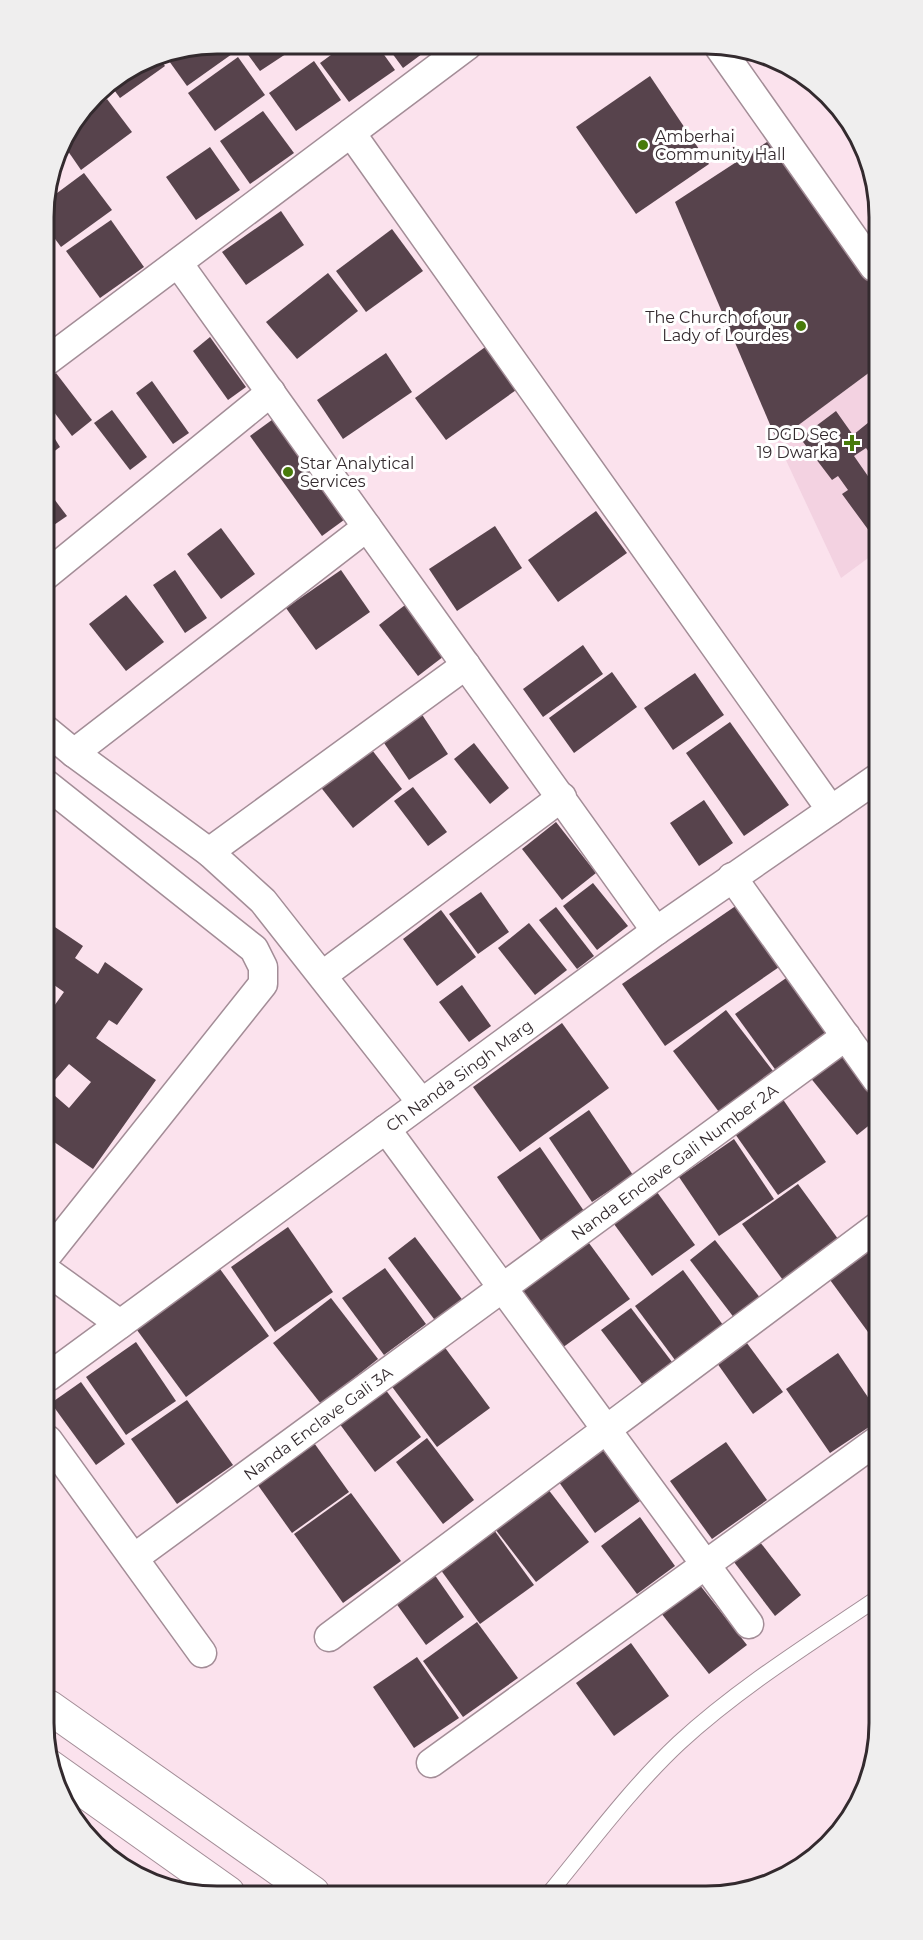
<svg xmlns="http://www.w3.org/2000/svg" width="923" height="1940" font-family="Montserrat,sans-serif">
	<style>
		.built { fill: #f3d2e1 }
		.building { fill: #57434c; fill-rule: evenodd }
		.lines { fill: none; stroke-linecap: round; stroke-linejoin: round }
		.lane-casing { stroke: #a38d97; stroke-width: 17 }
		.street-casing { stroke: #a38d97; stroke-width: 31 }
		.secondary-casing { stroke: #a38d97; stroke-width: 35 }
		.lane { stroke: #fff; stroke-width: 15 }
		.street { stroke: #fff; stroke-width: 28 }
		.secondary { stroke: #fff; stroke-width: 33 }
		.poi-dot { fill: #487b0b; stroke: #fff; stroke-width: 2 }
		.labels { text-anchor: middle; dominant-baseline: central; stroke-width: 6; stroke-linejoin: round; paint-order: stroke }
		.poi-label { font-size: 16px; fill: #332a2e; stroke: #fff; text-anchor: start }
		.street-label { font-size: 16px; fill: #332a2e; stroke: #fff }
		.rim { fill: none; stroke: #332a2e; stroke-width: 3 }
	</style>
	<rect width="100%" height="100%" fill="#fbe2ed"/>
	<polygon class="built" points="874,369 875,553 841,578 777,441"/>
	<g class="building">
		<polygon points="217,43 224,44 232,54 187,86 164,54"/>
		<polygon points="240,44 257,44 253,47 259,44 301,44 260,71"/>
		<polygon points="346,44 377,45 395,70 349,102 320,63"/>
		<polygon points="386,45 434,45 403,68"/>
		<polygon points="157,55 165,66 120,98 109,83 151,57"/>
		<polygon points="238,57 265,95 215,131 188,93"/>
		<polygon points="314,61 341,100 296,131 269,93"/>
		<polygon points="650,76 709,164 636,214 576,127"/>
		<polygon points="102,88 105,93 89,105 89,104"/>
		<polygon points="107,99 132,132 81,170 61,141 76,122"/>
		<polygon points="263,111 294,153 250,184 220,141"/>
		<polygon points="773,138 874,283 874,369 777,441 675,202"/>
		<polygon points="210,147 240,190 196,220 166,177"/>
		<polygon points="84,173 112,210 61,247 44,224 45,202"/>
		<polygon points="281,211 304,245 246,285 222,252"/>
		<polygon points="111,220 144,267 100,298 66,251"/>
		<polygon points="392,229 423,271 366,312 336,271"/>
		<polygon points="328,273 358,311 297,359 266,322"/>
		<polygon points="210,337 246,387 228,400 193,351"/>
		<polygon points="488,345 519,388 446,440 415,398"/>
		<polygon points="386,353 412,392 343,439 317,400"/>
		<polygon points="56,373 92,420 72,436 45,400 45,381"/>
		<polygon points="152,381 189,433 173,444 136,393"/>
		<polygon points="112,410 147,457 130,470 94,423"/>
		<polygon points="836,411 853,435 874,418 875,460 866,448 854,456 870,479 875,476 875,539 842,494 848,490 838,476 832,480 800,438"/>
		<polygon points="276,417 348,517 322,536 250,436"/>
		<polygon points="45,423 60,447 45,458"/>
		<polygon points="45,487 67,516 51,527 45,519"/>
		<polygon points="596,511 627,553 558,602 528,560"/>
		<polygon points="495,526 522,568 457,611 429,569"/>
		<polygon points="221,528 255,574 221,599 187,554"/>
		<polygon points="175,570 207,618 185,633 153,585"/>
		<polygon points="341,570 370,612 316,650 286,608"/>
		<polygon points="126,595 164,642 126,671 89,624"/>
		<polygon points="409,602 448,653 418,676 379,625"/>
		<polygon points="583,645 603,674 543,717 523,689"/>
		<polygon points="612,672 637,707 574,753 549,718"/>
		<polygon points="695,673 724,715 673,750 644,708"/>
		<polygon points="419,710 448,754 409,780 380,737"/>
		<polygon points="730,722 789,805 744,836 686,753"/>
		<polygon points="474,743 509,788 490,804 454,759"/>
		<polygon points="369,746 402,789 353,828 319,785"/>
		<polygon points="413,787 447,832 428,846 394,801"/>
		<polygon points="704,800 733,843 699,866 670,823"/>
		<polygon points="556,822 596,873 562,900 522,849"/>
		<polygon points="593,883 628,926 597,950 563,906"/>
		<polygon points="481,892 509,932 478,954 449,914"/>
		<polygon points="740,903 782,965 665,1046 622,984"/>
		<polygon points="556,907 594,956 577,969 539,920"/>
		<polygon points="441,910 476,957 437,986 403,939"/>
		<path d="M46,921L83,946L75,958L98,974L105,962L143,989L117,1025L109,1020L96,1038L156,1080L93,1169L47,1137V1016L64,992L47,980ZM69,1064L91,1082L69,1108L47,1089Z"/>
		<polygon points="529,923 567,970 535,995 498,948"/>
		<polygon points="789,976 831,1034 777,1072 735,1014"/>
		<polygon points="462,985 491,1026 469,1042 439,1002"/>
		<polygon points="726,1010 773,1071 719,1112 673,1051"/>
		<polygon points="562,1023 609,1088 520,1152 473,1087"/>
		<polygon points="841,1049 877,1093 877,1119 857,1135 809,1076"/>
		<polygon points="782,1098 826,1162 778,1195 733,1131"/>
		<polygon points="589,1110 633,1175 592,1202 549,1138"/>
		<polygon points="734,1139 774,1199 719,1236 679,1177"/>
		<polygon points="540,1147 584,1211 541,1241 497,1177"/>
		<polygon points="798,1184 841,1243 785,1283 742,1224"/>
		<polygon points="657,1192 695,1245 652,1276 614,1224"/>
		<polygon points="288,1227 333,1292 275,1332 231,1267"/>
		<polygon points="877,1235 878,1325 868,1332 825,1273"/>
		<polygon points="415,1237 464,1302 437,1323 388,1258"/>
		<polygon points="586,1239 630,1299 562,1348 518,1288"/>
		<polygon points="715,1240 761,1299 735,1319 690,1260"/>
		<polygon points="385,1268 426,1324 384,1355 342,1298"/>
		<polygon points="220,1269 269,1336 186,1397 137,1330"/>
		<polygon points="683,1270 723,1325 675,1360 635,1306"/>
		<polygon points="331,1298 378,1359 321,1404 273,1343"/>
		<polygon points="631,1308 672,1362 642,1384 601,1330"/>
		<polygon points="741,1335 783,1392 753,1414 712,1356"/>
		<polygon points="136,1342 176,1401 126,1435 86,1377"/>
		<polygon points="443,1345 490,1408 437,1447 390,1384"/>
		<polygon points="838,1353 878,1412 878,1421 830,1453 786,1389"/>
		<polygon points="81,1382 125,1444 96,1465 51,1403"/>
		<polygon points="385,1389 421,1437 375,1472 339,1423"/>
		<polygon points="187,1400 233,1465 177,1504 131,1439"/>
		<polygon points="427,1438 474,1500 443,1524 396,1462"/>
		<polygon points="312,1440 349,1492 292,1533 255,1481"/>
		<polygon points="726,1442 767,1500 712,1539 670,1481"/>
		<polygon points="600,1443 640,1501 595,1533 554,1475"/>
		<polygon points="544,1484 589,1542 536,1582 492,1525"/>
		<polygon points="351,1493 401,1561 343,1603 294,1534"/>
		<polygon points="640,1517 675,1566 637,1594 601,1546"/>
		<polygon points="489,1523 534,1585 480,1624 435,1562"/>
		<polygon points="760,1542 801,1595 775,1616 734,1562"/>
		<polygon points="432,1571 464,1617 426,1645 393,1599"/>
		<polygon points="699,1584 747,1645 709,1674 661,1613"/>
		<polygon points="477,1622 518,1678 463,1717 423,1661"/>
		<polygon points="631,1643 669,1696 614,1736 576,1683"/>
		<polygon points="417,1657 459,1718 414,1748 373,1687"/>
	</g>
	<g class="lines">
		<g class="lane-casing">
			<path id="lane" d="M551,1891C592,1841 632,1787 679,1743C740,1687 811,1643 879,1597"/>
		</g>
		<g class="street-casing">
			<g id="street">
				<polyline points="719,47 874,267"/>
				<polyline points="351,133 831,810"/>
				<polyline points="178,263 656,931"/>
				<polyline points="44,363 468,45"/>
				<polyline points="45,576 271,392"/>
				<polyline points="46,730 74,753 209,852 263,901 421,1102"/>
				<polyline points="74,753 367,527"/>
				<polyline points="46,784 254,949 263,967 263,984 48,1254"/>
				<polyline points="209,852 466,665"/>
				<polyline points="732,877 877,1080"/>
				<polyline points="323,975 562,797"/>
				<polyline points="386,1129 749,1624"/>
				<polyline points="48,1272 120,1324"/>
				<path id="s1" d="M48,1377L656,931L876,779"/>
				<polyline points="48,1440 202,1653"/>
				<path id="s2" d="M134,1558L846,1036"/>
				<polyline points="329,1637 877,1227"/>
				<polyline points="431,1763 878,1440"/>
			</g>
		</g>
		<g class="secondary-casing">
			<g id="secondary">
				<polyline points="49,1707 313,1893"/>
				<polyline points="49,1766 228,1893"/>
			</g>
		</g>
		<use href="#lane" class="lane"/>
		<use href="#street" class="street"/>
		<use href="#secondary" class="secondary"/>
	</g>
	<g class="poi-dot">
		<circle cx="643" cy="145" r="6"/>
		<circle cx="801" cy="326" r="6"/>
		<path d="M849 434h6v6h6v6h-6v6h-6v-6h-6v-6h6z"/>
		<circle cx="288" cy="472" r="6"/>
	</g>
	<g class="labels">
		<g class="poi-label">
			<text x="655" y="136">Amberhai<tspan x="655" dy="18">Community Hall</tspan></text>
			<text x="789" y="317" text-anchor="end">The Church of our<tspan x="789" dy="18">Lady of Lourdes</tspan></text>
			<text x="838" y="434" text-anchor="end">DGD Sec<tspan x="838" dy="18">19 Dwarka</tspan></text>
			<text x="300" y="463">Star Analytical<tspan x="300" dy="18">Services</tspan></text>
		</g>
		<g class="street-label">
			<text stroke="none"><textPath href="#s1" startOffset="510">Ch Nanda Singh Marg</textPath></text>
			<text stroke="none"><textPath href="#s2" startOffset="670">Nanda Enclave Gali Number 2A</textPath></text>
			<text stroke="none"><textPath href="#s2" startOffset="228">Nanda Enclave Gali 3A</textPath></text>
		</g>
	</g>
	<path d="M0 0H923V1940H0ZM217 54H706A163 163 0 0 1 869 217V1723A163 163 0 0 1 706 1886H217A163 163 0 0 1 54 1723V217A163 163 0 0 1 217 54Z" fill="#efeeee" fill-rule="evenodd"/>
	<path class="rim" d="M217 54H706A163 163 0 0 1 869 217V1723A163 163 0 0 1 706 1886H217A163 163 0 0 1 54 1723V217A163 163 0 0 1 217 54Z"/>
</svg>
